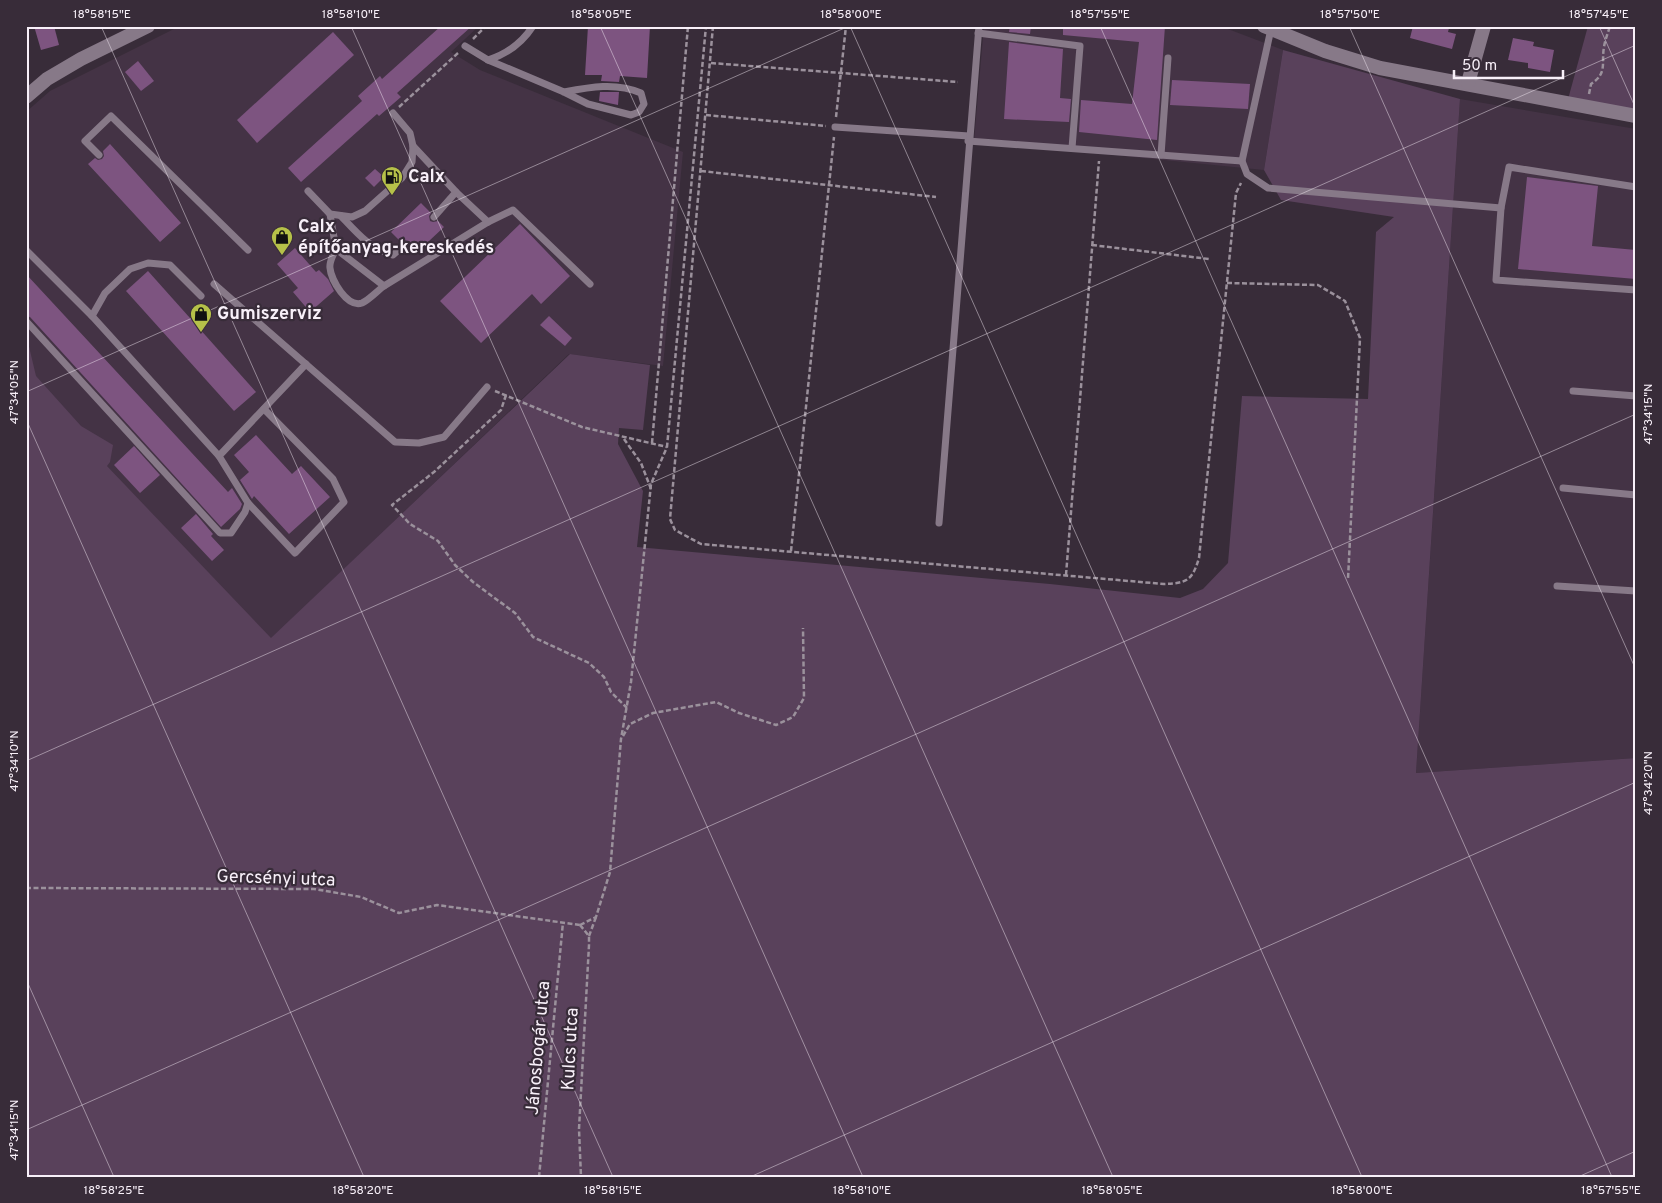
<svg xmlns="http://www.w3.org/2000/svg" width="1662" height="1203" font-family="Overpass,sans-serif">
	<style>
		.built { fill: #443345 }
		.green { fill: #59415b }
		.building { fill: #7d5480 }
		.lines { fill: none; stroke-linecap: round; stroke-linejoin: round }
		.path { stroke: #9b919c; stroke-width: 2.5; stroke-dasharray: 5 2.5; stroke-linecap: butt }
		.lane { stroke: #877988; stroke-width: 7 }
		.street { stroke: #877988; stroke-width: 14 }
		.ticks { fill: none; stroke: #f8f0f9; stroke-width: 1; stroke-opacity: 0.45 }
		.labels { text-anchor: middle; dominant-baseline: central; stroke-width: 4.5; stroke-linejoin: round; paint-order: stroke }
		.poi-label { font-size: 18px; font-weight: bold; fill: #f8f0f9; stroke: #382c39; text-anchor: start }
		.street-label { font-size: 18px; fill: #f8f0f9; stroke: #382c39 }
		.neatline { fill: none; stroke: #f8f0f9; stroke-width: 2 }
		.ticks-label { font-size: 12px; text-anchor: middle; fill: #f8f0f9 }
	</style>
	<rect width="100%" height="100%" fill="#382c39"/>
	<g class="built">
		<polygon points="180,26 479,26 451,52 480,70 683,152 663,366 569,354 271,639 26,381 26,112 50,91"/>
		<polygon points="984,26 1220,26 1283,50 1264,170 974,141"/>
		<polygon points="1460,99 1636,129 1636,758 1416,773"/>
	</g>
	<g class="green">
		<polygon points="1588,26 1636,26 1636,116 1567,103"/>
		<polygon points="1283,50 1460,99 1416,773 1636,758 1636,1177 26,1177 26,334 36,376 81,426 113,445 110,462 107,466 271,638 570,354 650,365 643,430 619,428 618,444 643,491 637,547 1050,584 1180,598 1203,589 1228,563 1242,396 1368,399 1376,232 1394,217 1281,200 1264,170"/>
	</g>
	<g class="building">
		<polygon points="34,26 54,26 59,45 41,50"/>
		<polygon points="441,26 472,26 397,93 401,97 379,116 377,114 301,182 288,168 362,101 358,96 380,76 382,79"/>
		<polygon points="588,26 650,26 647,78 620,76 619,82 601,81 602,75 585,75"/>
		<polygon points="1010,26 1031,26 1030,34 1009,32"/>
		<polygon points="1063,26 1165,26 1157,140 1079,132 1081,100 1132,104 1139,42 1063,35"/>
		<polygon points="1413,26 1449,28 1448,32 1456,34 1452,49 1410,38"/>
		<polygon points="333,32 354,55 257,143 237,120"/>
		<polygon points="1513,38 1534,42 1533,46 1554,50 1550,72 1528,68 1528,63 1508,60"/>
		<polygon points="1009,42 1063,49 1060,98 1071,99 1069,122 1004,119"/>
		<polygon points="138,61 154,81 141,91 125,72"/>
		<polygon points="1172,80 1250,84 1248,109 1170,105"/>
		<polygon points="600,92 619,92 618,105 599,101"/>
		<polygon points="110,144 181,223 160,242 88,164 95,158 98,160 102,159 104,156 103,151"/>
		<polygon points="375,169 384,177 374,187 365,178"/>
		<polygon points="1527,177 1598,186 1592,246 1636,250 1636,279 1518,269"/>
		<polygon points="421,203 431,213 429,216 430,221 433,222 438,221 444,227 414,255 408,249 409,244 408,241 403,240 400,241 391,232"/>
		<polygon points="520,224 570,276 541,304 532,294 481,343 440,301"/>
		<polygon points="295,248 316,272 319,270 328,279 334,291 310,312 293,292 298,288 277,264"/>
		<polygon points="148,271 256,392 234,411 126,291"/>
		<polygon points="26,274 228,492 232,488 242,504 240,509 221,527 30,317 26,316"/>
		<polygon points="549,316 572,338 565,346 540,325"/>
		<polygon points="256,435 292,474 301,466 330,497 289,534 254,496 252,499 240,480 249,472 234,455"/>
		<polygon points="134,446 160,475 140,493 114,465"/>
		<polygon points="196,514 213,534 211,536 224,550 212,561 181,528"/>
	</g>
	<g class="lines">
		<g class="path">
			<path d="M713,26L670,519L675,530L701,544L1164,584C1187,583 1192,581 1199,558L1236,193L1241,183"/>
			<polyline points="473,39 486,26"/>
			<polyline points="711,63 958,82"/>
			<path d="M1589,94L1591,84C1608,73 1601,63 1604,47C1605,40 1608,33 1610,26"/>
			<polyline points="399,107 458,53"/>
			<polyline points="706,115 826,126"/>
			<polyline points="836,117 846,26"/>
			<polyline points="701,171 936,197"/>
			<polyline points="1092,245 1209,259"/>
			<polyline points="1227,283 1318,285 1345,301 1360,338 1348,579"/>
			<polyline points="495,391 582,427 667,447"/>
			<polyline points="506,395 501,410 434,472 392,505 410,524 438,541 455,565 473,582 515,613 533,637 589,663 604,677 611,692 627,708"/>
			<polyline points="624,439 641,463 651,489"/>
			<polyline points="652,443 688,26"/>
			<polyline points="791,551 834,137"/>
			<polyline points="1066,575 1099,161"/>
			<polyline points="623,736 630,724 653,713 716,702 739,713 776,725 793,717 804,698 803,628"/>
			<polyline points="26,888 314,889 361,897 399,913 437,905 580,925"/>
			<polyline points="580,925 596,917 610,872 621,739 631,682 651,484 667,447 706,26"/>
			<polyline points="580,925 589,936 589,945 579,1129 581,1177"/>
			<polyline points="589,936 596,917"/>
			<polyline points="539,1177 563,922"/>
		</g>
		<g class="lane">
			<polyline points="1271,29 1242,161 1247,174 1268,188 1501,208 1496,280 1636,290"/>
			<polyline points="978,33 1080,46 1072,148"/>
			<path d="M465,46L488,60C507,54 522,43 533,26"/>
			<path d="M488,60L564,92L588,104L631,115L639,112L644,104L641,93C616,82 590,87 564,92"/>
			<polyline points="835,127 969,136"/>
			<polyline points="968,141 1242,161"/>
			<polyline points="413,146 456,192 434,217"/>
			<polyline points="99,155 85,141 111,116 248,250"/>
			<polyline points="1161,155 1168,58"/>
			<polyline points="308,191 330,214 352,217 365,211 402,178 412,162 413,146 410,133 393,113"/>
			<polyline points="456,192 488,222"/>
			<polyline points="1501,208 1509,167 1636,187"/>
			<polyline points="330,214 336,249 384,286 488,222 513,210 590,284"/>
			<path d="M341,216C357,233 370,249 393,255L404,245"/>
			<path d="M336,249C333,255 329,262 330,268C331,280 347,308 362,303C369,300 377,291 384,286"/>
			<polyline points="26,250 92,316 105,293 130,269 148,263 170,265 201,296"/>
			<polyline points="214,284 395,442 419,443 444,437 487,387"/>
			<polyline points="92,316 219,456"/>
			<polyline points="26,321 220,533 231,533 245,512 248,503 219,456 306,364"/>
			<polyline points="1573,391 1636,396"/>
			<polyline points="1563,488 1636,495"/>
			<polyline points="248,503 295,553 344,502 333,479 264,409"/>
			<polyline points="939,523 979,26"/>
			<polyline points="1557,586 1636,591"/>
		</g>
		<g class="street">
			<polyline points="1264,26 1325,51 1380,68 1636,116"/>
			<polyline points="1468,83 1484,26"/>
			<polyline points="26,97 47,79 81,59 148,26"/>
		</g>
	</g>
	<path class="ticks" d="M101,26L613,1177M351,26L863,1177M600,26L1113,1177M850,26L1362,1177M1100,26L1612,1177M1349,26L1636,670M1599,26L1636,109M26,392L849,26M26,419L364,1177M26,761L1636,45M26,979L114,1177M26,1130L1636,414M750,1177L1636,782M1578,1177L1636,1151"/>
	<defs>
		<g id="fuel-pin" transform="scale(1.125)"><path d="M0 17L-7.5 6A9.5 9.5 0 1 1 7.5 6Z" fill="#b6c149" stroke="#382c39"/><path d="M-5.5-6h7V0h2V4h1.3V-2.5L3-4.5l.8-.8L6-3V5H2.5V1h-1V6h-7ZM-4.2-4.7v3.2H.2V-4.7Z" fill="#111"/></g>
		<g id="shop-pin" transform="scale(1.125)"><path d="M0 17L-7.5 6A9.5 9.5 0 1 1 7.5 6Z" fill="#b6c149" stroke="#382c39"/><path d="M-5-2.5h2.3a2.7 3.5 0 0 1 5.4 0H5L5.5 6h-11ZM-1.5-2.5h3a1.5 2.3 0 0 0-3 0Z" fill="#111"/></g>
	</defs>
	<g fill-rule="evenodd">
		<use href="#fuel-pin" x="392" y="177"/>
		<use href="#shop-pin" x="282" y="237"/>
		<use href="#shop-pin" x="201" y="314"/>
	</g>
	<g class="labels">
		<g class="poi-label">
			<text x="408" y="177">Calx</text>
			<text x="298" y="227">Calx<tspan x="298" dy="21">építőanyag-kereskedés</tspan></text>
			<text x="217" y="314">Gumiszerviz</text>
		</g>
		<g class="street-label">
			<text transform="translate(276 879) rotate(2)">Gercsényi utca</text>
			<text transform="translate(539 1048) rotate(-85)">Jánosbogár utca</text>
			<text transform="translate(571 1049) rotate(-87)">Kulcs utca</text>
		</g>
	</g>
	<rect width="1662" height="1203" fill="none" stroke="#382c39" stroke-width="55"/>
	<path d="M1454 70v8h109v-8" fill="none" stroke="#f8f0f9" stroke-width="2.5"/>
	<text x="1462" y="70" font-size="15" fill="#f8f0f9" stroke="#382c39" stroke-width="4" paint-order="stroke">50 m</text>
	<rect x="28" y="28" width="1606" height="1148" class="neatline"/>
	<g class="ticks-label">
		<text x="102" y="18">18°58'15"E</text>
		<text x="351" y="18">18°58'10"E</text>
		<text x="601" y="18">18°58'05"E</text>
		<text x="851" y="18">18°58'00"E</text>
		<text x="1100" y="18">18°57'55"E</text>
		<text x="1350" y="18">18°57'50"E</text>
		<text x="1599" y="18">18°57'45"E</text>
		<text transform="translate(14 392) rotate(-90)" y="4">47°34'05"N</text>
		<text transform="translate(1648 414) rotate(-90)" y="4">47°34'15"N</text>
		<text transform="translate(14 761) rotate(-90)" y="4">47°34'10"N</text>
		<text transform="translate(1648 783) rotate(-90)" y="4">47°34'20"N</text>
		<text transform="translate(14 1130) rotate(-90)" y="4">47°34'15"N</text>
		<text x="114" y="1194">18°58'25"E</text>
		<text x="363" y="1194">18°58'20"E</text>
		<text x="613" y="1194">18°58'15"E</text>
		<text x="862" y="1194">18°58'10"E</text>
		<text x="1112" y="1194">18°58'05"E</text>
		<text x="1362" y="1194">18°58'00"E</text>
		<text x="1611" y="1194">18°57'55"E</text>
	</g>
</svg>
